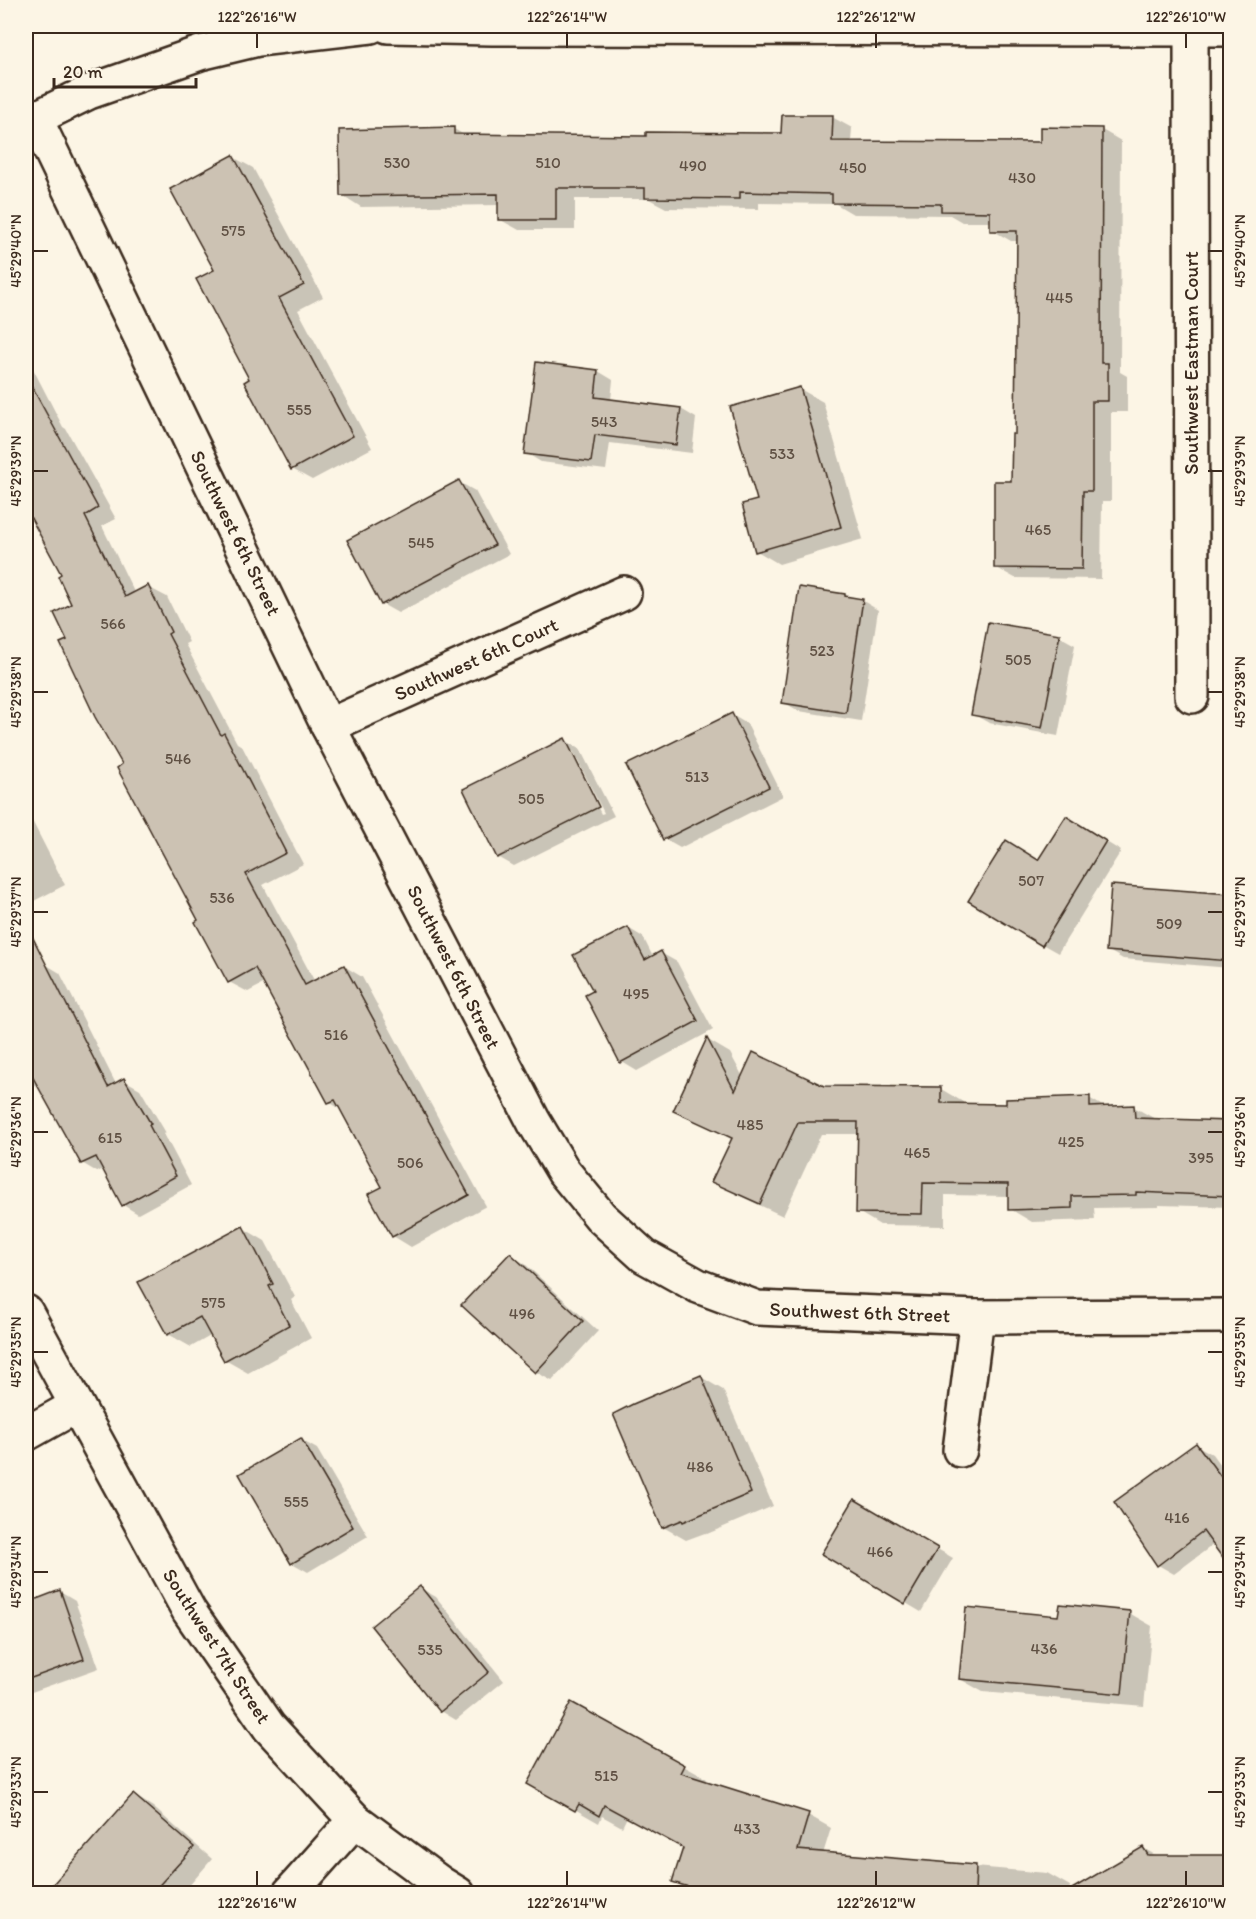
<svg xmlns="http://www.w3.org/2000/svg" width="1256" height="1919" font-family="Itim,sans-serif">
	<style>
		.shadow { fill: #0003; fill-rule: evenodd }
		.building { fill: #ccc2b3; stroke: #3b2a1e; stroke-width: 1.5 }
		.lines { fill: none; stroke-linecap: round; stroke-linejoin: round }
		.minor-casing { stroke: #3b2a1e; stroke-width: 38 }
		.minor { stroke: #fcf5e5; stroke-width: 33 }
		.ticks { fill: none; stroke: #3b2a1e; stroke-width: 2 }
		.labels { text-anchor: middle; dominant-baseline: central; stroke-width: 4.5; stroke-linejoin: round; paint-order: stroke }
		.number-label { font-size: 16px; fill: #5f5043 }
		.street-label { font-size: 20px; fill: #3b2a1e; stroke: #fcf5e5 }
		.neatline { fill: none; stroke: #3b2a1e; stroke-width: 2 }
		.ticks-label { font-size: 15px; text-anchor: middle; fill: #3b2a1e }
	</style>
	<rect width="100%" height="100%" fill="#fcf5e5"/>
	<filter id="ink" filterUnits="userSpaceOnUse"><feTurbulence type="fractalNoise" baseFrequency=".0167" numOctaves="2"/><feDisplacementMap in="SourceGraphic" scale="12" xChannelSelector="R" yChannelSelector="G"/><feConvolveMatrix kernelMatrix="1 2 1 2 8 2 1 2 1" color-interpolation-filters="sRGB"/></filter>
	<g filter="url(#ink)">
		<g class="shadow">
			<polygon points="832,117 852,128 851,142 1042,144 1042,129 1102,130 1121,141 1120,372 1127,376 1127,412 1111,412 1111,501 1102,501 1101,579 1015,578 995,567 1013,482 1017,435 1018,241 1011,241 992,230 992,222 962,222 950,215 853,214 836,204 759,203 759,209 666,208 649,199 575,199 575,230 519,230 499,219 499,205 361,207 342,195 340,131 454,129 466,136 647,137 783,135"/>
			<polygon points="233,157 253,168 323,297 298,310 372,448 312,480 292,469 252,380 216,271"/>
			<polygon points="26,355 63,427 66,429 116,519 102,526 135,594 148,587 167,597 189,642 185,644 237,743 242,746 303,864 263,885 315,982 344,966 362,977 486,1206 411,1247 393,1236 384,1187 342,1110 329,1102 265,983 248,992 229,982 124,765 69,641 73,605 63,575 26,506"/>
			<polygon points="598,371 613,380 611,400 681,409 696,418 692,453 610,443 606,470 541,462 526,453"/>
			<polygon points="800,389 823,402 863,539 779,564 757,551 759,501"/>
			<polygon points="459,482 475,491 509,554 398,613 382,604"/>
			<polygon points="849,599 863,601 878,610 861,721 799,711 783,702"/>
			<polygon points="1059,636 1075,645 1058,736 989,723 973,714"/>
			<polygon points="732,715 747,724 783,796 680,848 664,839"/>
			<path d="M565,740L580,749L614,816L514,866L498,857ZM570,751H573L604,813L601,814Z"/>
			<polygon points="26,809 65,885 26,905"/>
			<polygon points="1082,827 1121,851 1058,953 1042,944 1039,862"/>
			<polygon points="1113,886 1230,896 1230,968 1123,959 1107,950"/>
			<polygon points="628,928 643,937 653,957 661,953 677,962 713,1030 637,1071 622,1062 595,992"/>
			<polygon points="45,964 60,973 116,1084 124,1080 140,1089 166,1133 164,1134 191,1185 138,1214 123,1205 104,1169 97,1172 82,1163 41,1089 30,1083 26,1074 26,974"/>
			<polygon points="708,1040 730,1053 743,1077 824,1087 941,1089 963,1102 963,1105 1008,1106 1089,1098 1106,1108 1134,1107 1157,1120 1230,1123 1230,1207 1159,1205 1159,1207 1094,1208 1095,1220 1032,1222 1010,1209 1010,1196 945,1195 945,1226 880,1225 858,1212 860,1134 821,1134 783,1216 736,1194 713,1181 733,1140 675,1110"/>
			<polygon points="243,1228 265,1241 295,1297 291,1300 311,1338 248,1373 225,1360 212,1335 191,1347 168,1334"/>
			<polygon points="510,1255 525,1264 598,1331 552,1381 536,1372"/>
			<polygon points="701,1377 723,1390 773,1506 707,1534 705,1533 686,1540 663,1527"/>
			<polygon points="301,1440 317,1449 368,1536 308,1572 292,1563"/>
			<polygon points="1196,1445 1212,1454 1230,1479 1230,1553 1214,1544 1174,1574 1158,1565"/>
			<polygon points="854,1501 953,1558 921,1612 823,1554"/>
			<polygon points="420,1588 436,1597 504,1681 456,1720 441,1711"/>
			<polygon points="60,1592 75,1601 99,1668 26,1694 26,1604"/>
			<polygon points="1129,1613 1152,1626 1144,1706 983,1692 960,1679 1059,1618"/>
			<polygon points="572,1704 707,1779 705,1782 808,1815 831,1828 823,1854 1047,1873 1070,1886 1069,1893 1143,1848 1157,1856 1230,1857 1230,1894 695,1894 674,1882 685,1848 627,1817 622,1827 602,1816 599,1823 529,1783"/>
			<polygon points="134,1795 153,1807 212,1859 182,1894 47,1894"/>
		</g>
		<g class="building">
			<polygon points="782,115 833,115 832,141 1040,142 1040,127 1102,128 1101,363 1108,363 1108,401 1092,401 1092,491 1083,491 1082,569 994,568 994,481 1011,481 1012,434 1015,434 1017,231 990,231 990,212 941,211 941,204 832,203 832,194 740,192 740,199 645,198 645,188 556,188 556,220 498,220 498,194 340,196 339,130 454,127 454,134 646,136 646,132 781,133"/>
			<polygon points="233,155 304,285 279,298 353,436 291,470 244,382 249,379 196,279 214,270 170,189"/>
			<polygon points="536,362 598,370 595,397 681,408 676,445 595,435 591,462 524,454"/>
			<polygon points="26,376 98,508 85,516 125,597 148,585 171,632 168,634 221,735 224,733 286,853 246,874 305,985 344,965 469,1195 392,1237 368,1194 382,1187 335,1100 328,1103 255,968 228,983 195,922 198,920 117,768 122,764 95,717 60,643 67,640 54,613 71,604 58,576 61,574 26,509"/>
			<polygon points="800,387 841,527 755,552 742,504 757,500 730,407"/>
			<polygon points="459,480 495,545 381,605 347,540"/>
			<polygon points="799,587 845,594 845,596 863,599 846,713 782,703"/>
			<polygon points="988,622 1060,634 1042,728 971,715"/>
			<polygon points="732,713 769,787 663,840 626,765"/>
			<polygon points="565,738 599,807 497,858 463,789"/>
			<polygon points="1066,816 1106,841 1042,946 968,901 1006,840 1038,860"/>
			<polygon points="1111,885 1230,894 1230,961 1106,951"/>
			<polygon points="26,924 108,1087 124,1078 151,1124 149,1125 176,1176 122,1206 96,1157 81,1164 26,1065"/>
			<polygon points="628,927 645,960 661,951 698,1021 620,1063 585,995 593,991 573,955"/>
			<polygon points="707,1038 735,1091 753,1052 824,1086 941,1087 941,1103 1006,1104 1006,1099 1090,1096 1090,1107 1134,1105 1135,1118 1230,1121 1230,1196 1136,1192 1136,1195 1072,1196 1072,1208 1008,1210 1008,1184 923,1183 922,1214 856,1213 858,1122 798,1122 760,1204 711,1182 732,1138 673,1111"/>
			<polygon points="243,1226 273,1284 269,1286 289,1325 224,1361 200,1317 167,1335 138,1282"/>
			<polygon points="510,1253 583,1321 535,1373 461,1305"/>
			<polygon points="701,1375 751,1493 683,1522 682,1520 662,1528 613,1414 633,1404"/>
			<polygon points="301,1438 353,1527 291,1564 239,1474"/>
			<polygon points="1196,1443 1230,1489 1230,1568 1203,1531 1157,1566 1114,1502"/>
			<polygon points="854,1499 938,1548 905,1604 821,1554"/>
			<polygon points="420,1586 489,1672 440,1712 371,1626"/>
			<polygon points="60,1590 84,1659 26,1680 26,1603"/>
			<polygon points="1060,1604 1130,1611 1122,1694 959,1679 966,1607 1058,1616"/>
			<polygon points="571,1702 685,1765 681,1773 809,1813 798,1850 976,1865 975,1893 709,1893 672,1882 683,1848 604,1805 599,1816 579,1804 575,1811 527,1784"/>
			<polygon points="133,1794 194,1847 152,1893 45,1893"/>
			<polygon points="1143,1847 1148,1855 1230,1855 1230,1893 1065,1893"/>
		</g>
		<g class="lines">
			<g class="minor-casing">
				<g id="minor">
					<polyline points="388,26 492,28 1230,29"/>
					<polyline points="1191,30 1192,696"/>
					<polyline points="35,118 328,726 534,1122 564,1172 601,1217 644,1256 698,1286 757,1308 977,1317 1230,1316"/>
					<polyline points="26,123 89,92 200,53 258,39 371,26"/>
					<polyline points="328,726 624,593"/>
					<polyline points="26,1312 189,1611 269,1727 355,1820 440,1883 458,1894"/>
					<polyline points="26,1434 76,1406"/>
					<polyline points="960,1450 977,1317"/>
					<polyline points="289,1894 355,1820"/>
				</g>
			</g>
			<use href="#minor" class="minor"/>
		</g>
	</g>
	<path class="ticks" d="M257,33V48M567,33V48M876,33V48M1186,33V48M33,251H48M1208,251H1223M33,471H48M1208,471H1223M33,692H48M1208,692H1223M33,912H48M1208,912H1223M33,1132H48M1208,1132H1223M33,1352H48M1208,1352H1223M33,1572H48M1208,1572H1223M33,1792H48M1208,1792H1223M257,1871V1886M567,1871V1886M876,1871V1886M1186,1871V1886"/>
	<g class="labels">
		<g class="number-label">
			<text x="397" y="162">530</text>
			<text x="548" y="162">510</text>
			<text x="693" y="165">490</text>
			<text x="853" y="167">450</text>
			<text x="1022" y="177">430</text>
			<text x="233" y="230">575</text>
			<text x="1059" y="297">445</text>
			<text x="299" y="409">555</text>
			<text x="604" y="421">543</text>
			<text x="782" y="453">533</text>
			<text x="1038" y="529">465</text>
			<text x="421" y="542">545</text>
			<text x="113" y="623">566</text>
			<text x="822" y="650">523</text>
			<text x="1018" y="659">505</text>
			<text x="178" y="758">546</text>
			<text x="697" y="776">513</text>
			<text x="531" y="798">505</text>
			<text x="1031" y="880">507</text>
			<text x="222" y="897">536</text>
			<text x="1169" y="923">509</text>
			<text x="636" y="993">495</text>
			<text x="336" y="1034">516</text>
			<text x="750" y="1124">485</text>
			<text x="110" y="1137">615</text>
			<text x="1071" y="1141">425</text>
			<text x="917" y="1152">465</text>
			<text x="1201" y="1157">395</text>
			<text x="410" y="1162">506</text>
			<text x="213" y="1302">575</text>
			<text x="522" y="1313">496</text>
			<text x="700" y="1466">486</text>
			<text x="296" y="1501">555</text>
			<text x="1177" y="1517">416</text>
			<text x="880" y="1551">466</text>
			<text x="1044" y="1648">436</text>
			<text x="430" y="1649">535</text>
			<text x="606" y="1775">515</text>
			<text x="747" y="1828">433</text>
		</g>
		<g class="street-label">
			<text transform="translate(1191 363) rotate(-90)">Southwest Eastman Court</text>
			<text transform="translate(236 533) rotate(64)">Southwest 6th Street</text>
			<text transform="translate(476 659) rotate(-24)">Southwest 6th Court</text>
			<text transform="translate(454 967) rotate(63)">Southwest 6th Street</text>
			<text transform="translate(860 1312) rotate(2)">Southwest 6th Street</text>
			<text transform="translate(217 1646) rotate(57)">Southwest 7th Street</text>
		</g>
	</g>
	<rect width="1256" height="1919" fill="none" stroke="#fcf5e5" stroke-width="66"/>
	<path d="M54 78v9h142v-9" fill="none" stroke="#3b2a1e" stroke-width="3"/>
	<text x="63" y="78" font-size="18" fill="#3b2a1e" stroke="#fcf5e5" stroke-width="4.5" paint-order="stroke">20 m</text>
	<rect x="33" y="33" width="1190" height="1853" class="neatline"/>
	<g class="ticks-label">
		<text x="257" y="22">122°26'16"W</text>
		<text x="567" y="22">122°26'14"W</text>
		<text x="876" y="22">122°26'12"W</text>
		<text x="1186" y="22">122°26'10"W</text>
		<text transform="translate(16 251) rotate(-90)" y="5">45°29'40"N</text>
		<text transform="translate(1240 251) rotate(-90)" y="5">45°29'40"N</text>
		<text transform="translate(16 471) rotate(-90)" y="5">45°29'39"N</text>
		<text transform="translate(1240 471) rotate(-90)" y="5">45°29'39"N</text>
		<text transform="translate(16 692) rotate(-90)" y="5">45°29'38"N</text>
		<text transform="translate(1240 692) rotate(-90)" y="5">45°29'38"N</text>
		<text transform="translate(16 912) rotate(-90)" y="5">45°29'37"N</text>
		<text transform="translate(1240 912) rotate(-90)" y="5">45°29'37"N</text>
		<text transform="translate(16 1132) rotate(-90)" y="5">45°29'36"N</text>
		<text transform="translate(1240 1132) rotate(-90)" y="5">45°29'36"N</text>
		<text transform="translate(16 1352) rotate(-90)" y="5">45°29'35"N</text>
		<text transform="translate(1240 1352) rotate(-90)" y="5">45°29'35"N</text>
		<text transform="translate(16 1572) rotate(-90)" y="5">45°29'34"N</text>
		<text transform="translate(1240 1572) rotate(-90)" y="5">45°29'34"N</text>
		<text transform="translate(16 1792) rotate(-90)" y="5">45°29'33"N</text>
		<text transform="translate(1240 1792) rotate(-90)" y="5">45°29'33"N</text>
		<text x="257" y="1908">122°26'16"W</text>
		<text x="567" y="1908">122°26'14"W</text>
		<text x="876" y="1908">122°26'12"W</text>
		<text x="1186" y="1908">122°26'10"W</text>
	</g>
</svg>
